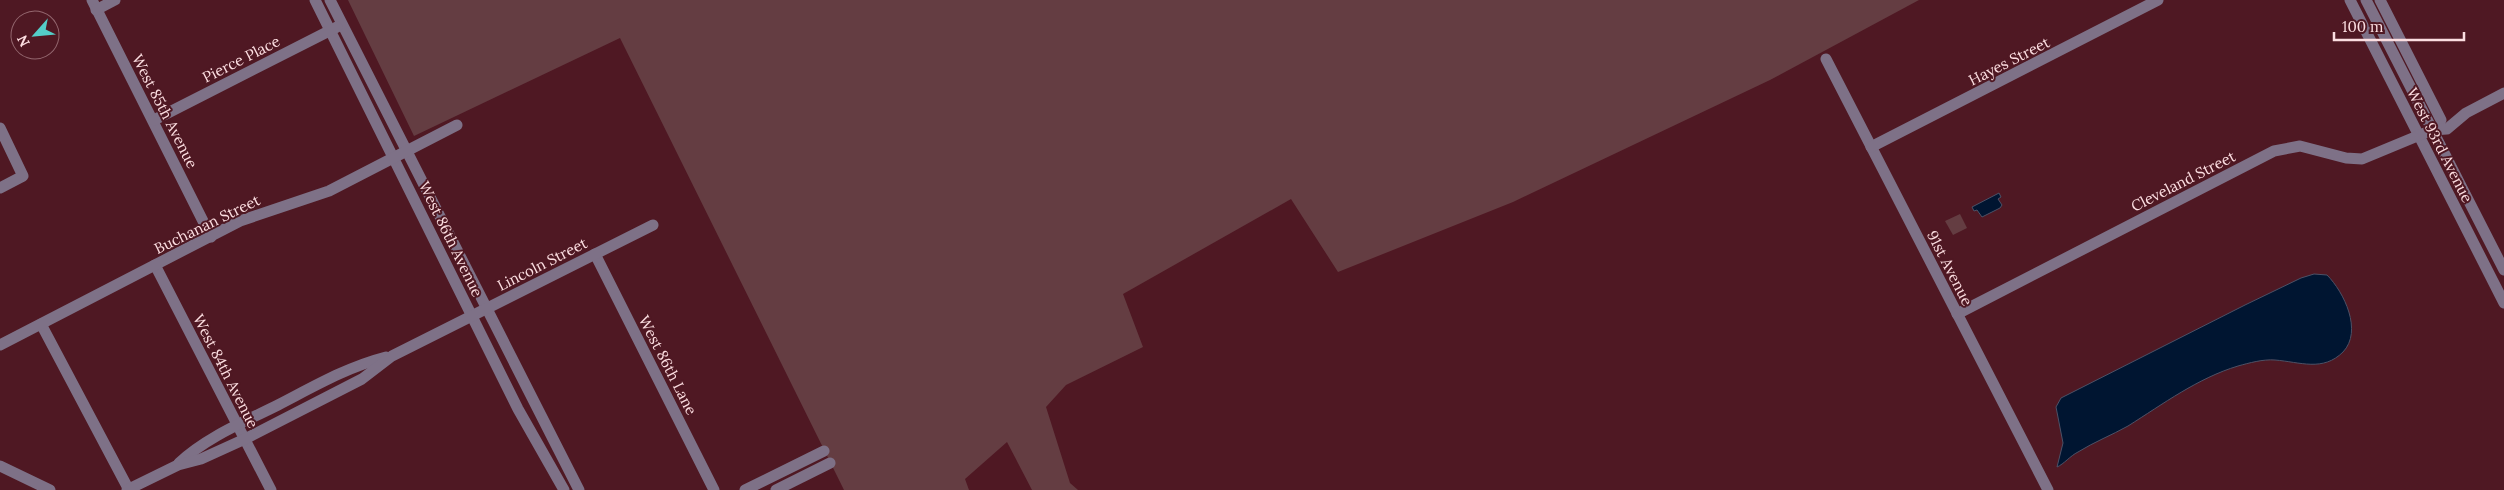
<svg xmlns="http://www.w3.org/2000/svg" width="2504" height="490" font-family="Lora,serif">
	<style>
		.green { fill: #643d42 }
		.water { fill: #001531; stroke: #4c5166 }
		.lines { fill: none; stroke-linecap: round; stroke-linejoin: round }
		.minor { stroke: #7e7187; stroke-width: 11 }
		.labels { text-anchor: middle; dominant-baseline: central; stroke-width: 4; stroke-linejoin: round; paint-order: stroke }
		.street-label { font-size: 15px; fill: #fcdee1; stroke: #4f1823 }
	</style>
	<rect width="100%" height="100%" fill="#4f1823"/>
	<g class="green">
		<polygon points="348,0 1919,0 1770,80 1513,202 1338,272 1291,199 1123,294 1143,347 1066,385 1046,407 1070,483 1078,490 1032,490 1007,442 965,479 969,490 844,490 620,38 414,136"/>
		<polygon points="1960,214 1967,228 1953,235 1945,221"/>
	</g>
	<g class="water">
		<polygon points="1999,193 2001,197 1998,199 2002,205 2000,208 1982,217 1977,210 1974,211 1972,207"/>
		<path d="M2314,274L2327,275C2344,292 2363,331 2343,352C2323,372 2300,362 2275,360C2263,359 2249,363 2238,366C2198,378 2163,404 2128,426C2112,435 2094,442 2078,452C2070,456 2064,464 2057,467L2063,443L2056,407L2061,398L2245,305L2301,278Z"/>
	</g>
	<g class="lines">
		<g class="minor">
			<polyline points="92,0 211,237"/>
			<polyline points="315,0 518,409 564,490"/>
			<polyline points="330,0 579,490"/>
			<polyline points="2350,0 2504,303"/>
			<polyline points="2366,0 2504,270"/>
			<polyline points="2380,0 2441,120"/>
			<polyline points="96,10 115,0"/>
			<polyline points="1826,59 2048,490"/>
			<polyline points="154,120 337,27"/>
			<polyline points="0,128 23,176 0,188"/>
			<polyline points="1871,147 2158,0"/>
			<polyline points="595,254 714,490"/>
			<polyline points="155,265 271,490"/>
			<polyline points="1957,314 2274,151 2300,146 2346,158 2362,159 2432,130 2447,129 2466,113 2504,93"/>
			<polyline points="41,324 129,490"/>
			<polyline points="0,345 240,221 329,191 457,125"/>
			<path d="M179,463C207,437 244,422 278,405C313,387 347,367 386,357"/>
			<polyline points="0,466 50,490"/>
			<polyline points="127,490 178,465 201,459 245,439 362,379 392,356 653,225"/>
			<polyline points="745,490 824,451"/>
			<polyline points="776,490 830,463"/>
		</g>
	</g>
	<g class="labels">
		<g class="street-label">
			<text transform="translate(241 59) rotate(-27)">Pierce Place</text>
			<text transform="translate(2009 61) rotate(-27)">Hayes Street</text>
			<text transform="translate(165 111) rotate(63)">West 85th Avenue</text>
			<text transform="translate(2440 145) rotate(63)">West 93rd Avenue</text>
			<text transform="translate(2183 181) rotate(-27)">Cleveland Street</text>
			<text transform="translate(207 224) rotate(-26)">Buchanan Street</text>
			<text transform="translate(451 239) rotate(64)">West 86th Avenue</text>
			<text transform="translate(542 264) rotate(-27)">Lincoln Street</text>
			<text transform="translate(1950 268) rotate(63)">91st Avenue</text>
			<text transform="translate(668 365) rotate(63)">West 86th Lane</text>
			<text transform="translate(226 371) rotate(63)">West 84th Avenue</text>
		</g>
	</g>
	<g transform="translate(35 35) rotate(243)"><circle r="24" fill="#4f1823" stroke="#94676f"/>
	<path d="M0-4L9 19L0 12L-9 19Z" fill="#54cdc8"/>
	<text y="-8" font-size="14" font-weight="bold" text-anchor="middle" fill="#fcdee1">N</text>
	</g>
	<path d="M2334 32v8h130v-8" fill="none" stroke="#fcdee1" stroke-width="2.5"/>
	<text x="2342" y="32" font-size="15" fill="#fcdee1" stroke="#4f1823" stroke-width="4" paint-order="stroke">100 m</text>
</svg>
